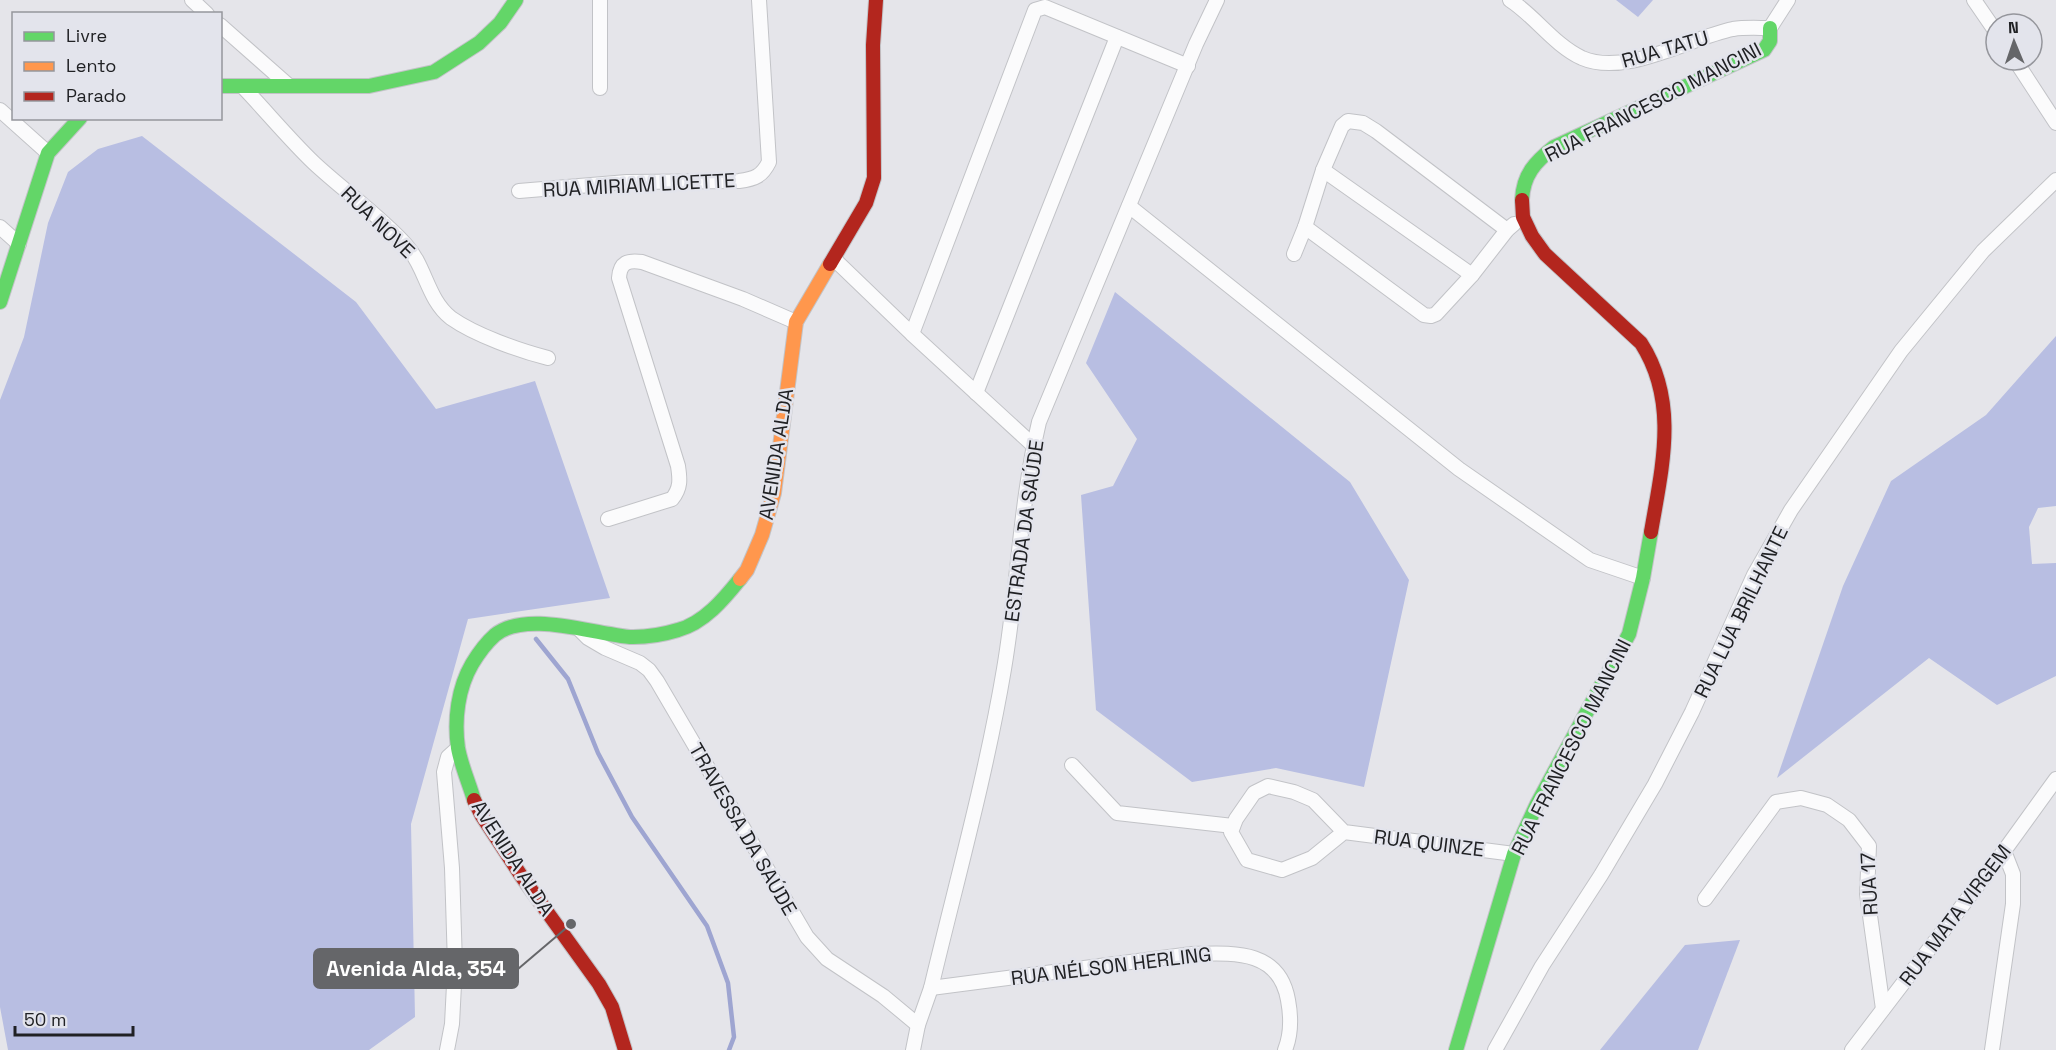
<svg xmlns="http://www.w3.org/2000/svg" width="2056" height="1050" font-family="'Space Grotesk',sans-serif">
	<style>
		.forest { fill: #b8bee2 }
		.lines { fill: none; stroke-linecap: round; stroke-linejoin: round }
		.stream { stroke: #9ea5d1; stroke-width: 4.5 }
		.street-casing { stroke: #c2c3c7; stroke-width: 16 }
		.fast-casing { stroke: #c2c3c7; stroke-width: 16 }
		.slow-casing { stroke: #c2c3c7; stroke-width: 16 }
		.jam-casing { stroke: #c2c3c7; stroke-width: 16 }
		.street { stroke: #fbfbfc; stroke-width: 14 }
		.fast { stroke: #63d668; stroke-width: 14 }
		.slow { stroke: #ff974d; stroke-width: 14 }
		.jam { stroke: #b3261e; stroke-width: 14 }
		.labels { text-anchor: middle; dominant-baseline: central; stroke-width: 5; stroke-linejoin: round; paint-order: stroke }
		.street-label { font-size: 20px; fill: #202124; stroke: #e3e4ec }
		.leader { fill: none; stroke: #656669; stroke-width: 2 }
		.callout-dot { fill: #656669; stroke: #e3e4ec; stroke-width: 2 }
		.callout { fill: #656669; stroke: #656669; stroke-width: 2 }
		.callout-label { font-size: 21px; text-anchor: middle; font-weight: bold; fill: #fff }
	</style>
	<rect width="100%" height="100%" fill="#e5e5ea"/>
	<g class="forest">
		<polygon points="1616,0 1653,0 1638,17"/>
		<polygon points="142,136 356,302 436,409 535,381 610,598 468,619 411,824 415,1017 369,1050 8,1050 0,1007 0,400 24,337 48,223 68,172 98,149"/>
		<polygon points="1115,292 1350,482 1409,580 1364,787 1276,768 1192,782 1096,710 1081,495 1113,486 1137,439 1086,363"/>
		<polygon points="2056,336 2056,506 2038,508 2029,527 2032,564 2056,563 2056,676 1997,705 1929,658 1777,778 1843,586 1891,481 1986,415"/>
		<polygon points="1740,940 1698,1050 1600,1050 1685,945"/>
	</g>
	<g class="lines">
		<polyline class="stream" points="536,639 568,679 598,753 632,817 707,926 728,983 734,1037 729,1050"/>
		<g class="street-casing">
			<g id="street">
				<polyline points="192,0 207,14"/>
				<polyline points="600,0 600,88"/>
				<path d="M1510,0C1535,16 1554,45 1582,58C1626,77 1689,38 1733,29C1745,27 1758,28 1770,28L1788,0"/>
				<polyline points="1974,0 1996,32"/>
				<polyline points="220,25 288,85"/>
				<polyline points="2015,60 2056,123"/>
				<path d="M242,86C266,111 289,139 314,163C344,191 379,215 406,245C426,267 427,299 451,318C475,335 520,351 548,358"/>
				<polyline points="0,110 48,153"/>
				<polyline points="1323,170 1472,275"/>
				<path d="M519,191L627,182L739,181C755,179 762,176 769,162L759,0"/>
				<polyline points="1129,206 1459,469 1590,560 1643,578"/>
				<polyline points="0,227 19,244"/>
				<polyline points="1305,227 1424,315 1431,316 1436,314 1472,275 1507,230 1514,224"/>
				<polyline points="1294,254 1305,227 1323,170 1342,126 1348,121 1363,123 1376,131 1507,230"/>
				<polyline points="834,259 912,334 1034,446"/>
				<polyline points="912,334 1035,10 1045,7 1188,66"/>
				<polyline points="976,393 1117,37"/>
				<path d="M608,519L672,499C681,488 680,479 678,466L619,278C620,262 628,260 642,262L743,299L796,322"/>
				<polyline points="579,629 588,638 605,648 640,663 649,670 657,681 807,937 827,959 883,996 918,1025"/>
				<polyline points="1072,765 1117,813 1233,826"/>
				<polyline points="1344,832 1312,858 1282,870 1247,860 1231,832 1236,819 1254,793 1268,786 1294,792 1313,800 1344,832 1514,854"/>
				<polyline points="1705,899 1776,802 1801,798 1827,805 1849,820 1869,846 1867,894 1883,1009"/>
				<path d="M931,988L1192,954C1233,953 1279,949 1288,1000C1291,1016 1291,1035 1285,1050"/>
				<polyline points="447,1050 452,1024 455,965 452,868 444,772 448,757 458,748"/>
				<path d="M913,1050L918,1025L931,988C956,883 986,776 1004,669C1018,587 1020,503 1039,422L1196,44L1217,0"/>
				<polyline points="1495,1050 1542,966 1601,875 1655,784 1692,712 1754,575 1791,510 1901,351 1983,251 2056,180"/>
				<polyline points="1852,1050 2004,851 2056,779"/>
				<polyline points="1992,1050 2013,904 2013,874 2004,851"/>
			</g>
		</g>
		<g class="fast-casing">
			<g id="fast">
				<polyline points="220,86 369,86 434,72 479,43 500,23 516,0"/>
				<path d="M1522,200C1523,175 1535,162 1554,147L1764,50L1770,41V28"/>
				<polyline points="0,302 48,153 80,118"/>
				<path d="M474,800C469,783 461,765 458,748C454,719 458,688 472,664C478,654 486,643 495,635C522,613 578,629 610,634C617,635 625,637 633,637C646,637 665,634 678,630C704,623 724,599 740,579"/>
				<polyline points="1456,1050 1514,854 1537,804 1629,634 1643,578 1651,532"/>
			</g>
		</g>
		<g class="slow-casing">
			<polyline id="slow" points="740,579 747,570 762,535 774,493 796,322 830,264"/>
		</g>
		<g class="jam-casing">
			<g id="jam">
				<path d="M1522,200L1523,217L1532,236L1545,254L1641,343C1679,402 1662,467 1651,532"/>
				<polyline points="830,264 866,203 874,178 873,45 876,0"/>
				<polyline points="474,800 482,816 522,877 599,984 612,1007 625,1050"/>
			</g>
		</g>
		<use href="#street" class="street"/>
		<use href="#fast" class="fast"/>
		<use href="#slow" class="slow"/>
		<use href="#jam" class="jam"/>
	</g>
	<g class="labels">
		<g class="street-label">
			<text transform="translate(1665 49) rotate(-16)">RUA TATU</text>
			<text transform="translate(1653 102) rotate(-27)">RUA FRANCESCO MANCINI</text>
			<text transform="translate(639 185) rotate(-3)">RUA MIRIAM LICETTE</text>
			<text transform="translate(378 222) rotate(44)">RUA NOVE</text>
			<text transform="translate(776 454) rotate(-81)">AVENIDA ALDA</text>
			<text transform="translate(1024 531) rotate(-82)">ESTRADA DA SAÚDE</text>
			<text transform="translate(1741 612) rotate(-64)">RUA LUA BRILHANTE</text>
			<text transform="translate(1571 747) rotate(-63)">RUA FRANCESCO MANCINI</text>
			<text transform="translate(743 829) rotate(60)">TRAVESSA DA SAÚDE</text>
			<text transform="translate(1429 843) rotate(7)">RUA QUINZE</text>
			<text transform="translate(513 858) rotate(57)">AVENIDA ALDA</text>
			<text transform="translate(1869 884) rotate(-93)">RUA 17</text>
			<text transform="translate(1955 915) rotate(-53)">RUA MATA VIRGEM</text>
			<text transform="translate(1111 966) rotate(-7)">RUA NÉLSON HERLING</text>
		</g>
	</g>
	<path class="leader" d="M571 924L518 969"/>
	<circle class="callout-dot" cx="571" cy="924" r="6"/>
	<rect class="callout" x="314" y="949" width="204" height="39" rx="6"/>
	<g class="callout-label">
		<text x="416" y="976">Avenida Alda, 354</text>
	</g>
	<rect x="12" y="12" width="210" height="108" fill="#e3e4ec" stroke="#95969c" stroke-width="1.5"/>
	<rect x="24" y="32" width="30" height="9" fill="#63d668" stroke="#95969c" stroke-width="1.5"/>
	<text x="66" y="42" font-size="18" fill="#202124">Livre</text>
	<rect x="24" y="62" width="30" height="9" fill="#ff974d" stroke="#95969c" stroke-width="1.5"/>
	<text x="66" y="72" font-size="18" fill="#202124">Lento</text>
	<rect x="24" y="92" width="30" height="9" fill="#b3261e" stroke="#95969c" stroke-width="1.5"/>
	<text x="66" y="102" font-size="18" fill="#202124">Parado</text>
	<g transform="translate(2014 42) rotate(358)"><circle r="28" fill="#e3e4ec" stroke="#95969c" stroke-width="1.5"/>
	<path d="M0-4.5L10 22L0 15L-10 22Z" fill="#656669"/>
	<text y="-9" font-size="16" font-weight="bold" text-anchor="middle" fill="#202124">N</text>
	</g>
	<path d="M15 1026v9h118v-9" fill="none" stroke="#202124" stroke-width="3"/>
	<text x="24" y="1026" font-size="18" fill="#202124" stroke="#e3e4ec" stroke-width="4.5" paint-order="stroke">50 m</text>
</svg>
